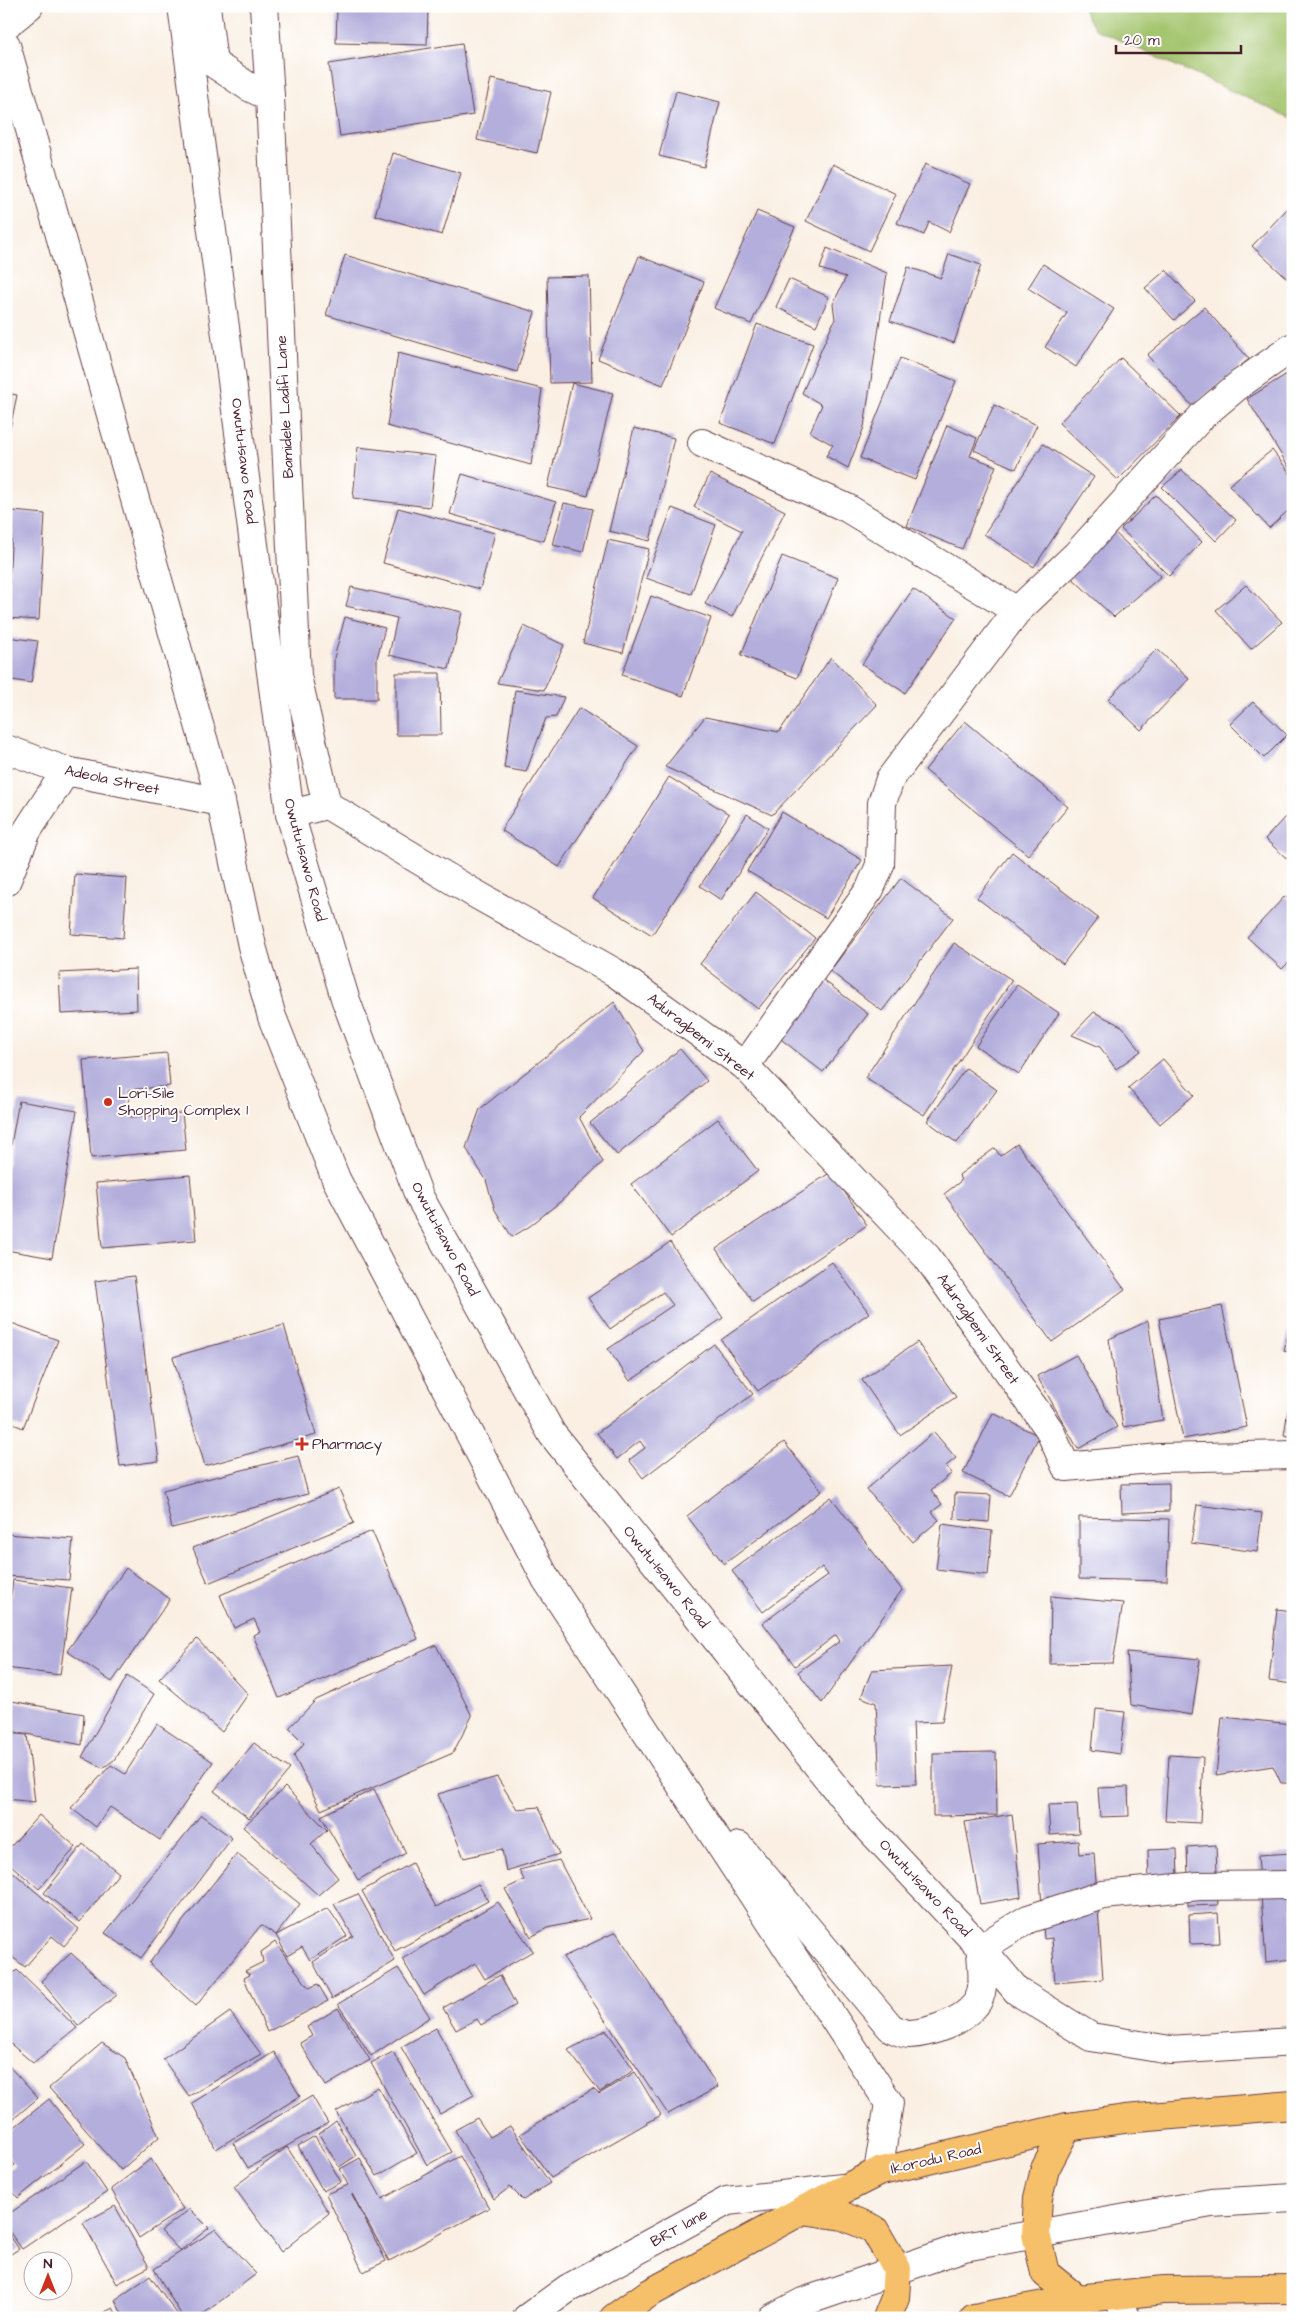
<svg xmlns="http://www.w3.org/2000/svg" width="1299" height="2324" font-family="'Architects Daughter',sans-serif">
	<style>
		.green { fill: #a3c46c; stroke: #76724c }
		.building { fill: #b3aedb }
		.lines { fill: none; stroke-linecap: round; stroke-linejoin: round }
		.minor-casing { stroke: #643e46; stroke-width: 30 }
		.highway-casing { stroke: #643e46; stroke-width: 30 }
		.minor { stroke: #fff; stroke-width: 28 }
		.highway { stroke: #f6c06b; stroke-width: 28 }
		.poi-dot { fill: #c8321e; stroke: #fff; stroke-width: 2 }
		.labels { text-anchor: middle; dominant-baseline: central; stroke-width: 4; stroke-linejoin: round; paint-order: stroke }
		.street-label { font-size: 15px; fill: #4a1f2b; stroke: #fff }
		.poi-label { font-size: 15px; fill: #4a1f2b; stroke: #fff; text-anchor: start }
	</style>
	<rect width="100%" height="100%" fill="#fff"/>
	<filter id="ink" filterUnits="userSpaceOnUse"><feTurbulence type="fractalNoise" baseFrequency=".02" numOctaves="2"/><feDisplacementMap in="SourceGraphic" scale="10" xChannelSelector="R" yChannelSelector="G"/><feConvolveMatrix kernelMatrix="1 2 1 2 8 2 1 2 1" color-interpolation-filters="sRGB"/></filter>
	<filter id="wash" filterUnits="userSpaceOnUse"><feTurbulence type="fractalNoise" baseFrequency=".0096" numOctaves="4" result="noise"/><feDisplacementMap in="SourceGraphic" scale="20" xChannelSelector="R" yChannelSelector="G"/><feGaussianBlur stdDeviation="1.12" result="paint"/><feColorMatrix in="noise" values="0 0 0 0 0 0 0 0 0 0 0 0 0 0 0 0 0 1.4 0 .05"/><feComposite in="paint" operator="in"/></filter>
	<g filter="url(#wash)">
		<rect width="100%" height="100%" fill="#faefe2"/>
		<polygon class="green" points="1081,6 1293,6 1293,119 1095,29"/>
		<g id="blocks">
			<g class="building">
				<polygon points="337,8 428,10 427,45 336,43"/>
				<polygon points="462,43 473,115 340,136 329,64"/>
				<polygon points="491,79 551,92 537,153 477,140"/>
				<polygon points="676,91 720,102 704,167 659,156"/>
				<polygon points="393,153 461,173 442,235 375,215"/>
				<polygon points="833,164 896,194 869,251 806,221"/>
				<polygon points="925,164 970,184 949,232 929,222 924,235 897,223"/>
				<polygon points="1287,209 1293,214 1293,284 1252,246"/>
				<polygon points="757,211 795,227 751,324 714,308"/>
				<polygon points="827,248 887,273 864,427 848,468 826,456 833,445 810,432 822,405 802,393 835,319 833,304 846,277 820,269"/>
				<polygon points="949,254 981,265 954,343 890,321 908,267 941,278"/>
				<polygon points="345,255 535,312 517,372 326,315"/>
				<polygon points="639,256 704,282 663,385 598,359"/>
				<polygon points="1043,264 1114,309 1076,367 1045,347 1067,313 1028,288"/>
				<polygon points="1166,270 1195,301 1174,320 1145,288"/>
				<polygon points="589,276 592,382 550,383 547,277"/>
				<polygon points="789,279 829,297 816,326 776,307"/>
				<polygon points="1204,307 1249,359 1192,406 1147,355"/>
				<polygon points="757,324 813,344 775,444 720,423"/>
				<polygon points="398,353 542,389 531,465 387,426"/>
				<polygon points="900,358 956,381 915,480 860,458"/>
				<polygon points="1121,358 1181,416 1118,480 1059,423"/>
				<polygon points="1290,372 1293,377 1293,474 1247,399"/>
				<polygon points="572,383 613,393 588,496 548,487"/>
				<polygon points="6,393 17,395 7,443 6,443"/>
				<polygon points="994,405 1037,425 1016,469 974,450"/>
				<polygon points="947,425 977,438 970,456 996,466 962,549 907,526"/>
				<polygon points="634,428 674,438 650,541 609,531"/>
				<polygon points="1043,444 1094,477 1034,567 984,534"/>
				<polygon points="358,447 436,456 430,507 353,498"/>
				<polygon points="1272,450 1293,477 1293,506 1269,528 1229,485"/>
				<polygon points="1182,470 1236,520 1216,541 1162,487"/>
				<polygon points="462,474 556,502 544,541 450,514"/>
				<polygon points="710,474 785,511 732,617 705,604 742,531 694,507"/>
				<polygon points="1156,495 1202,542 1169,576 1121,529"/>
				<polygon points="564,503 593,509 583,552 553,545"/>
				<polygon points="398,508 495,533 480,589 383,563"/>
				<polygon points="672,508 716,525 691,594 646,578"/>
				<polygon points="13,511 45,514 39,620 7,618"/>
				<polygon points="1113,531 1161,576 1114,617 1070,576"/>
				<polygon points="608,540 649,549 623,653 583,643"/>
				<polygon points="782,556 838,578 797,678 741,655"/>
				<polygon points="1246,585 1282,622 1251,649 1216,610"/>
				<polygon points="351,587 462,612 449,669 389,655 397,618 346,606"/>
				<polygon points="913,589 956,618 905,693 862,664"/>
				<polygon points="651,596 711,618 683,696 622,675"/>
				<polygon points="345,617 385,628 377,658 377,699 334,699 334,658"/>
				<polygon points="524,626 564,645 544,690 497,683"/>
				<polygon points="6,637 38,641 31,683 6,679"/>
				<polygon points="1157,649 1189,679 1141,730 1108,699"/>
				<polygon points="831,657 877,705 772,815 665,767 705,717 779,732"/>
				<polygon points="396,673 440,673 441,735 396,735"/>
				<polygon points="515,690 564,697 556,717 546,718 526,772 504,768"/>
				<polygon points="1253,702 1287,735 1264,758 1230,724"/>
				<polygon points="579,708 638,746 559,867 501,830"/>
				<polygon points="965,721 1068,807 1028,855 925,770"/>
				<polygon points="669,777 729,814 652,935 593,898"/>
				<polygon points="782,812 862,860 826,918 747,871"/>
				<polygon points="747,814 768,828 721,900 700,886"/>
				<polygon points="1285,817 1293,824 1293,864 1265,839"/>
				<polygon points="1012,852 1098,918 1063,964 977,898"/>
				<polygon points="75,874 127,878 123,938 71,934"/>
				<polygon points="901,878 953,918 882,1011 830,971"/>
				<polygon points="756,892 815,938 758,1009 700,964"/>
				<polygon points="1285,896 1293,903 1293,958 1282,969 1247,937"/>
				<polygon points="954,943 1012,980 924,1115 865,1078"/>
				<polygon points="136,969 137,1010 61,1014 59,973"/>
				<polygon points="822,979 868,1014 823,1072 777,1036"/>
				<polygon points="1017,985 1059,1013 1019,1074 976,1046"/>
				<polygon points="614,1002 644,1051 579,1117 603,1162 561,1201 530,1226 512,1237 495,1210 486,1180 466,1148 480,1109"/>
				<polygon points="1094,1012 1123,1027 1141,1051 1116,1069 1100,1047 1072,1035"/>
				<polygon points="680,1049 707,1081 617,1155 590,1123"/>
				<polygon points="167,1053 170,1086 128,1090 130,1117 182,1113 186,1150 91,1158 83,1060"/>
				<polygon points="1163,1059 1194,1095 1160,1124 1128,1088"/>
				<polygon points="966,1068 997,1090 957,1143 927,1121"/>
				<polygon points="19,1101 77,1111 52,1258 6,1250 6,1172"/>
				<polygon points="718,1119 758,1171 671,1237 631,1184"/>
				<polygon points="1017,1144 1125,1290 1052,1342 944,1194 961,1181 959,1175 995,1148 1000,1156"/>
				<polygon points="831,1172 867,1225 753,1302 716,1249"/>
				<polygon points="190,1175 196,1240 102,1248 96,1183"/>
				<polygon points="670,1242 723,1318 630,1381 608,1349 673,1305 663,1292 610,1329 588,1298"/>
				<polygon points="832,1262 869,1313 758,1391 721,1340"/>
				<polygon points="134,1276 159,1461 120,1466 95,1281"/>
				<polygon points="1222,1306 1247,1427 1183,1439 1159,1319"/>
				<polygon points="1292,1316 1293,1316 1293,1353 1284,1351"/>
				<polygon points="6,1321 58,1340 23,1428 6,1421"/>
				<polygon points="1148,1321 1163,1420 1123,1427 1109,1339"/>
				<polygon points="284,1325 316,1435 205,1466 173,1357"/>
				<polygon points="917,1342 956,1397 900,1435 862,1380"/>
				<polygon points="714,1344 753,1394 643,1478 629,1460 645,1448 640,1441 617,1459 597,1433"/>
				<polygon points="1076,1355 1117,1427 1078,1449 1037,1376"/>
				<polygon points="1291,1390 1293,1390 1293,1437 1284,1435"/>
				<polygon points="993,1413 1039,1436 1009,1496 963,1473"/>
				<polygon points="934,1432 956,1458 946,1466 952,1473 931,1490 942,1504 932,1512 939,1520 913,1542 866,1489"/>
				<polygon points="784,1442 822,1491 724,1564 687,1516"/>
				<polygon points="298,1456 308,1494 172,1528 163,1490"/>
				<polygon points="1169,1483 1169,1511 1122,1513 1121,1484"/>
				<polygon points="339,1489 354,1523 208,1583 193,1548"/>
				<polygon points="955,1493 991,1495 989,1522 954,1519"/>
				<polygon points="831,1497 902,1590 822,1703 798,1672 840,1641 836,1635 795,1666 763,1623 828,1575 822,1567 763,1612 732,1571"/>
				<polygon points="1197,1505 1262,1513 1257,1552 1191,1543"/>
				<polygon points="1079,1517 1169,1519 1167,1581 1079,1579"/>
				<polygon points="942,1524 992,1531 988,1575 936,1569"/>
				<polygon points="372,1531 418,1639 279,1698 253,1635 260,1632 254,1619 234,1628 220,1595"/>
				<polygon points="6,1534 73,1539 69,1580 6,1576"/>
				<polygon points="126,1568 170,1599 112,1682 67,1651"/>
				<polygon points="13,1580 72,1588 60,1675 6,1668 6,1630"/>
				<polygon points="1051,1596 1123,1603 1113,1663 1050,1664"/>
				<polygon points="1277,1609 1293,1611 1293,1684 1269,1681"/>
				<polygon points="197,1639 248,1694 222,1732 159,1679"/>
				<polygon points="436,1645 472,1716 453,1753 321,1810 294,1756 304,1743 289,1728 316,1700"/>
				<polygon points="1127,1652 1200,1659 1192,1715 1131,1705"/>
				<polygon points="952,1666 942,1722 913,1723 916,1784 880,1785 876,1703 861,1697 872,1670"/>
				<polygon points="127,1676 154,1694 114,1760 103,1768 82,1757"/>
				<polygon points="6,1700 84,1714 82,1745 6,1730"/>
				<polygon points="1096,1709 1125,1712 1120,1754 1092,1750"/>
				<polygon points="1222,1717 1293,1724 1293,1783 1281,1783 1273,1766 1216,1775"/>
				<polygon points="157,1724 213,1762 160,1840 110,1807 96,1827 71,1808 111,1765 125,1774"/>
				<polygon points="6,1733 27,1735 35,1802 6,1799"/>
				<polygon points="254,1743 290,1769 249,1818 214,1791"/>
				<polygon points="996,1752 997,1815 933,1816 933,1753"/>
				<polygon points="1169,1755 1203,1757 1200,1823 1165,1821"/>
				<polygon points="497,1777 517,1809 539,1807 559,1854 506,1871 502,1849 464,1858 438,1794"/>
				<polygon points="285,1787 327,1830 311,1844 338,1878 318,1895 243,1827"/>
				<polygon points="1128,1787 1129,1816 1100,1817 1098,1788"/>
				<polygon points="374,1789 406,1853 358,1880 321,1816"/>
				<polygon points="1077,1804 1079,1833 1050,1835 1048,1805"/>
				<polygon points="1012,1814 1021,1897 980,1904 965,1822"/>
				<polygon points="39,1815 76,1847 39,1889 6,1861 6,1852"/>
				<polygon points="201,1815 232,1838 141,1958 105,1933"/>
				<polygon points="1078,1841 1079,1854 1094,1853 1103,1979 1055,1983 1052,1938 1044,1939 1038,1844"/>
				<polygon points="83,1844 119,1873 80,1922 44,1893"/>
				<polygon points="1216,1845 1217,1874 1188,1875 1187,1847"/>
				<polygon points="1177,1849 1178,1878 1149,1880 1148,1850"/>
				<polygon points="1293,1853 1293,1959 1266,1962 1258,1855"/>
				<polygon points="237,1854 300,1904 276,1935 261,1925 196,2006 149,1963"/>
				<polygon points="559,1860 590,1919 547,1928 531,1937 505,1889 524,1880 519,1870"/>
				<polygon points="412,1863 436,1907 478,1884 488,1901 395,1951 362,1891"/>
				<polygon points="6,1866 79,1929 64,1946 52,1936 25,1967 6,1952"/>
				<polygon points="1216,1876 1218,1905 1188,1906 1187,1878"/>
				<polygon points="358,1894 395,1961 332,1999 313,1962 353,1936 334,1904"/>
				<polygon points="498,1902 533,1951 485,1979 475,1963 424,1995 402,1959"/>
				<polygon points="328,1908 347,1936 310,1960 302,1947 287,1956 276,1935"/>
				<polygon points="1218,1913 1220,1943 1190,1944 1189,1915"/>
				<polygon points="616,1932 718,2087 668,2114 563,1957"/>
				<polygon points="275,1942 309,1988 318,1984 328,2001 267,2032 244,1978 250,1975 245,1971 263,1962 261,1952"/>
				<polygon points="71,1953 117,1995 78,2026 41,1981"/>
				<polygon points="398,1968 430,2017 371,2056 338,2004"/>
				<polygon points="17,1970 77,2028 33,2063 6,2040 6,1981"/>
				<polygon points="500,1975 516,2005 481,2025 477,2019 456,2030 443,2008"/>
				<polygon points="338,2008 370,2060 326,2086 300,2043 312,2036 307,2027"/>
				<polygon points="230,2012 261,2054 189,2096 163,2059"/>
				<polygon points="436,2028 474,2095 440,2114 401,2047"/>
				<polygon points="606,2030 634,2070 600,2092 568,2050"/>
				<polygon points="102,2043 125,2058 159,2137 121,2170 49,2088"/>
				<polygon points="274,2052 300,2096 216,2149 192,2103"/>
				<polygon points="393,2052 452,2152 427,2165 371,2063"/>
				<polygon points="6,2063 38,2098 6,2125"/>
				<polygon points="635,2072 661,2115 551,2178 520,2134 593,2089 599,2094"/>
				<polygon points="378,2087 417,2153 377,2176 336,2112"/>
				<polygon points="312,2096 328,2123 248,2168 233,2143"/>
				<polygon points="49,2099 85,2144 18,2198 6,2184 6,2172 15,2165 6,2154 6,2134"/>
				<polygon points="477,2118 490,2137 510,2126 550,2183 523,2200 510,2187 494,2199 455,2130"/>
				<polygon points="336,2121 356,2156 339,2167 319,2134"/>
				<polygon points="315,2136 341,2182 323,2191 298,2146"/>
				<polygon points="287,2147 329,2213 281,2252 234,2187"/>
				<polygon points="460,2156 489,2208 389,2261 352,2194 386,2261 363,2272 326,2194 348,2185 340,2169 360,2158 382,2199"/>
				<polygon points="151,2159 183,2209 139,2238 111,2189"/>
				<polygon points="86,2161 107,2192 22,2249 6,2227 6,2216"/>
				<polygon points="115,2206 149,2267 117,2284 83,2223"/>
				<polygon points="190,2209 209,2228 180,2251 161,2231"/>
				<polygon points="216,2229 256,2274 198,2318 183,2318 154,2269"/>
				<polygon points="6,2230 19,2249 6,2257"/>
				<polygon points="150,2276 180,2318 124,2318 115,2300"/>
				<polygon points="113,2308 119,2318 92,2318"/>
			</g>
		</g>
	</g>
	<g filter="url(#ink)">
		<use href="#blocks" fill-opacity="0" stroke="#643e46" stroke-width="1"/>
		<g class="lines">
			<g class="minor-casing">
				<g id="minor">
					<polyline points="182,6 290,814 345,998 419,1196 552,1434 862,1821 981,1948 1017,1991 1091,2037 1170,2050 1293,2042"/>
					<polyline points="206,6 213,63 249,87 270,97"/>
					<polyline points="264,6 270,97 297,676 327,805"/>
					<polyline points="6,25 29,6"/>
					<polyline points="6,45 221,802 252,946 272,1017 336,1179 546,1579 889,2103 878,2172"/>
					<polyline points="702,443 847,508 1017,611"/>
					<polyline points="6,749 66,771 221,802"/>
					<polyline points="290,814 327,805 472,892 614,972 745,1066 927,1257 1049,1429 1066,1467 1160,1458 1293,1455"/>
					<polyline points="6,882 27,831 66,771"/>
					<polyline points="745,1066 870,889 880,865 882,803 890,779 1017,611 1076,555 1203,415 1240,384 1293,347"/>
					<path d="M739,1846L891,2028C896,2030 903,2034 909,2034C930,2033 962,2022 975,2005C987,1991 981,1965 981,1948L1028,1919L1103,1895L1199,1886L1293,1885"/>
					<polyline points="1118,2295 1126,2318"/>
					<polyline points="527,2318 567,2289 727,2201 843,2188"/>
					<polyline points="772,2318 803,2302 964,2247 1211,2203 1293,2198"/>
				</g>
			</g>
			<g class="highway-casing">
				<g id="highway">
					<polyline points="1067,2127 1045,2169 1038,2198 1036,2234 1045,2273 1077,2299"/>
					<polyline points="803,2210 843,2216 874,2229 897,2269 895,2298 887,2318"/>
					<polyline points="614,2318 648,2294 803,2210 878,2172 1067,2127 1125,2119 1293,2105"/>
					<polyline points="974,2318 1077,2299 1164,2290 1293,2289"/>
				</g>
			</g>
			<use href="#minor" class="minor"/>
			<use href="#highway" class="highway"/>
		</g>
	</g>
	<g class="poi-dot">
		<circle cx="108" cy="1102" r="5"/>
		<path d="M299.5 1436.5h5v5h5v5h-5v5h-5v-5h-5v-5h5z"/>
	</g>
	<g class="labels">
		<g class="street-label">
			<text transform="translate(285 407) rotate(-93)">Bamidele Ladifi Lane</text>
			<text transform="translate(244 461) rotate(83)">Owutu-Isawo Road</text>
			<text transform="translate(112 780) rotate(12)">Adeola Street</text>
			<text transform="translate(305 860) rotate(75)">Owutu-Isawo Road</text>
			<text transform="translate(701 1037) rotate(38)">Aduragbemi Street</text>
			<text transform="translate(445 1239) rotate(62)">Owutu-Isawo Road</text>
			<text transform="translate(978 1329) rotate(55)">Aduragbemi Street</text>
			<text transform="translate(666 1577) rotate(51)">Owutu-Isawo Road</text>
			<text transform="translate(925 1888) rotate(47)">Owutu-Isawo Road</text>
			<text transform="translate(936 2159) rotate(-13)">Ikorodu Road</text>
			<text transform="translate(679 2228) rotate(-29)">BRT lane</text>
		</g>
		<g class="poi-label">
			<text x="118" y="1093">Lori-Sile<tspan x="118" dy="17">Shopping Complex 1</tspan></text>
			<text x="312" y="1444">Pharmacy</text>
		</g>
	</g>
	<rect width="1299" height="2324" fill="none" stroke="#fff" stroke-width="25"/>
	<g transform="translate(48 2276)"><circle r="24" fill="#ffffff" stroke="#b7a5aa"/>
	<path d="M0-4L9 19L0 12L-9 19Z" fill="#c8321e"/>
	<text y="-8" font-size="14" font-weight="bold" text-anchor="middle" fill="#4a1f2b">N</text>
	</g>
	<path d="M1116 45v8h125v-8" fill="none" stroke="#4a1f2b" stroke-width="2.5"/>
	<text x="1124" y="45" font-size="15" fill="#4a1f2b" stroke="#ffffff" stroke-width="4" paint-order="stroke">20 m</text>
</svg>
